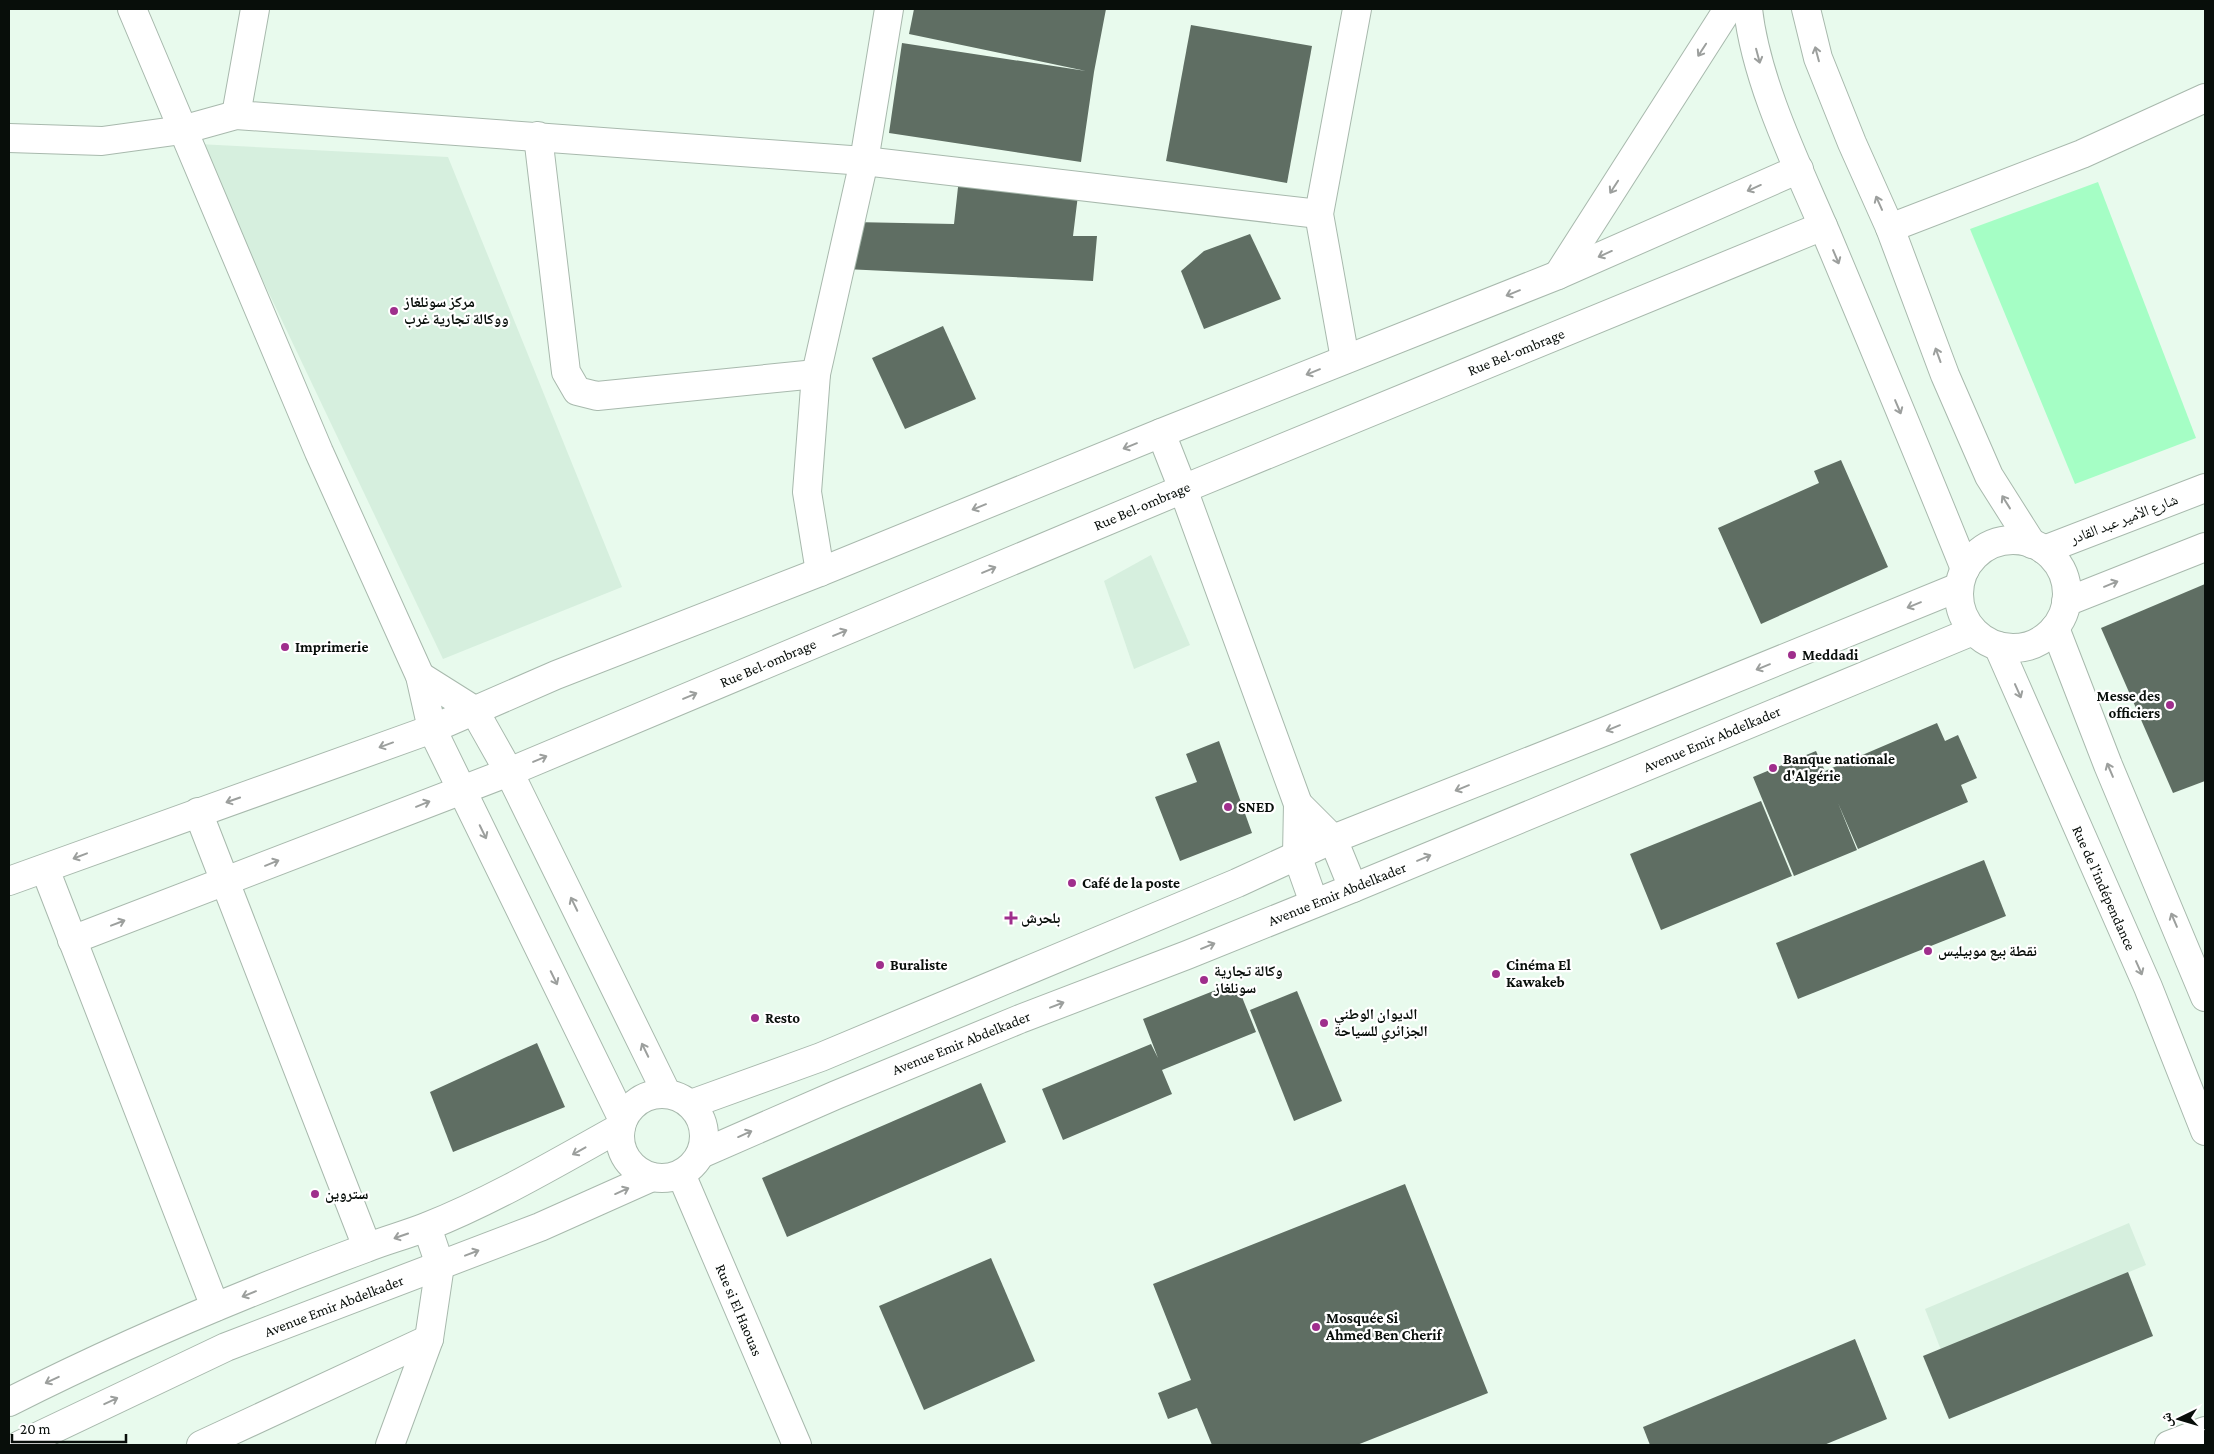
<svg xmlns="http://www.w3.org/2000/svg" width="2214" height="1454" font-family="'Crimson Pro','Noto Naskh Arabic',serif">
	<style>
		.built { fill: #d6efde }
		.green { fill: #a5fec5 }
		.building { fill: #5f6e63 }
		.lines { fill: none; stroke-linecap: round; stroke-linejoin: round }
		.minor-casing { stroke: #a8b9ad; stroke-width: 30 }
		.major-casing { stroke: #a8b9ad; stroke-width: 30 }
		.minor { stroke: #fff; stroke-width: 28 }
		.major { stroke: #fff; stroke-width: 28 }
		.oneway { stroke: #9c9f9d }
		.poi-dot { fill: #9f2e8c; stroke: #fff; stroke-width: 2 }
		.labels { text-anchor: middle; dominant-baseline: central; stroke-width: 4.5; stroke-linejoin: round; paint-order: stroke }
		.poi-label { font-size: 15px; font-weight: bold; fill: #080e0a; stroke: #fff; text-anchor: start }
		.street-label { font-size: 15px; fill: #080e0a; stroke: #fff }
	</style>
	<rect width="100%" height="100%" fill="#e8faed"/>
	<g class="built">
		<polygon points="198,144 448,157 622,587 443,659"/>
		<polygon points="1151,555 1190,645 1134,669 1104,581"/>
		<polygon points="2129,1223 2146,1265 1941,1350 1925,1309"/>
	</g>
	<polygon class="green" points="2098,182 2196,438 2075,484 1970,229"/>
	<g class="building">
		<polygon points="914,9 1106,9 1094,72 1081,162 889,133 902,43 1086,71 909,34"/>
		<polygon points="1191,25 1312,46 1287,183 1166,161"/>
		<polygon points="959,178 1079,187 1073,236 1097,236 1093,281 845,269 852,222 954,224"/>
		<polygon points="1250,234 1281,299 1204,329 1181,271 1204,251"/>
		<polygon points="943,326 976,399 905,429 872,358"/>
		<polygon points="1841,460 1888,567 1761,624 1718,528 1819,483 1814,471"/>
		<polygon points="2205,584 2205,781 2173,793 2101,628"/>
		<polygon points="1937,723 1945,741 1958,735 1977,778 1961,785 1968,802 1858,849 1838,803 1857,850 1794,876 1753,777 1816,751 1825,771"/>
		<polygon points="1219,741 1252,833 1180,861 1155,797 1197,782 1186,754"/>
		<polygon points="1761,801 1792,876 1661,930 1630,854"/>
		<polygon points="1984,860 2006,916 1798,999 1776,943"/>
		<polygon points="1236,982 1256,1032 1162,1070 1172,1094 1063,1140 1042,1089 1151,1044 1158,1058 1143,1019"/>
		<polygon points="1297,991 1342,1101 1294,1121 1250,1010"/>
		<polygon points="537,1043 565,1107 453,1152 430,1092"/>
		<polygon points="981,1083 1006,1142 787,1237 762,1178"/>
		<polygon points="1405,1184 1488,1393 1357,1445 1212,1445 1197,1408 1168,1419 1158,1393 1191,1380 1153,1284"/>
		<polygon points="991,1258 1035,1361 924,1410 879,1306"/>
		<polygon points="2128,1272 2153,1336 1949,1419 1923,1356"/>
		<polygon points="1855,1339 1887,1419 1824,1445 1650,1445 1643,1427"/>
	</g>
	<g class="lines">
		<g class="minor-casing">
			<g id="minor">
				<polyline points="132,9 319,452 420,676 432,729 623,1120"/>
				<polyline points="236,115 255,9"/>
				<polyline points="538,136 566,372 577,391 597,396 816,374"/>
				<polyline points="9,138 102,141 182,130 236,115 864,161 1319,214"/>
				<polyline points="1890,228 2082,154 2205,98"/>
				<polyline points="1345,359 1319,214 1357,9"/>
				<polyline points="1161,433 1183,489 1298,804 1297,855 1314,903"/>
				<polyline points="820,572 807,492 816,374 864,161 889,9"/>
				<polyline points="420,676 474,710 509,772 667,1094"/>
				<polyline points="1298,804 1333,839 1353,888"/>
				<polyline points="198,812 367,1247"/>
				<polyline points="45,869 215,1307"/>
				<polyline points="9,881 432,729 556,675 820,572 1161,433 1558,275 1799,169"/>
				<polyline points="72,940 509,772 1183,489 1823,226"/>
				<polyline points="681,1174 797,1445"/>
				<polyline points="201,1445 429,1339"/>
				<polyline points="390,1445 429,1339 440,1265 427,1227"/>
				<polyline points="2169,1445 2205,1431"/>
			</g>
		</g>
		<g class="major-casing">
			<g id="major">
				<path d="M1748,9C1756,82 1797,165 1826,233C1873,345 1920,457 1965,569"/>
				<polyline points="1806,9 1818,58 1852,143 1890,228 1945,375 1989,476 2032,544"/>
				<polyline points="1558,275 1728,9"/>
				<circle cx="2013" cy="594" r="54"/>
				<polyline points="2044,550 2205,488"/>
				<polyline points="2066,602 2205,547"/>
				<polyline points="2055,628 2108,765 2205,997"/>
				<polyline points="1998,646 2148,987 2205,1131"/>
				<circle cx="662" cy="1136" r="42"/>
				<polyline points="691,1104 821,1057 1237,883 1333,839 1606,731 1959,587"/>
				<polyline points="701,1154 836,1095 1020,1019 1187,955 1353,888 1973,631"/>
				<path d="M9,1402C124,1344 244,1293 366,1248C386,1240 406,1235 426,1227C494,1200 558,1162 621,1127"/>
				<polyline points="20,1445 226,1347 540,1227 652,1177"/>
			</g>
		</g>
		<use href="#minor" class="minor"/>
		<use href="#major" class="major"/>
	</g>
	<defs><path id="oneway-shaft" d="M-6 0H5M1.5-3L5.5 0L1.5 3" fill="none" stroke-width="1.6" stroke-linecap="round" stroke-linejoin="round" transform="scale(1.25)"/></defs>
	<g class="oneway">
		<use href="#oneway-shaft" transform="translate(1702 50) rotate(123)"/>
		<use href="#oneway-shaft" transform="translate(1817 54) rotate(-105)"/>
		<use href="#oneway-shaft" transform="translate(1758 56) rotate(75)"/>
		<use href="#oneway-shaft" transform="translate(1614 187) rotate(123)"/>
		<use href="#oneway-shaft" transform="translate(1754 188) rotate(156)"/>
		<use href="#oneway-shaft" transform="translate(1879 203) rotate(-114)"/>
		<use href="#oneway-shaft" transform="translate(1605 254) rotate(156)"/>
		<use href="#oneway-shaft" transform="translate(1836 257) rotate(67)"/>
		<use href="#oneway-shaft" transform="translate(1513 293) rotate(158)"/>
		<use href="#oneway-shaft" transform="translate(1938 355) rotate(-110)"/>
		<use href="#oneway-shaft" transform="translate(1313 372) rotate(158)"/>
		<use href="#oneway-shaft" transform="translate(1898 407) rotate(67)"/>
		<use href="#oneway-shaft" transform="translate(1130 446) rotate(158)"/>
		<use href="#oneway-shaft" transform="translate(2006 502) rotate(-122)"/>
		<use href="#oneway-shaft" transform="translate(979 507) rotate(158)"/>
		<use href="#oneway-shaft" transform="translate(989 570) rotate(-23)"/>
		<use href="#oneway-shaft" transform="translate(2111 584) rotate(-22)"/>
		<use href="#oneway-shaft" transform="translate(1914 605) rotate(158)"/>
		<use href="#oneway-shaft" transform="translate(840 633) rotate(-23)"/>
		<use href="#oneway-shaft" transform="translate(1763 667) rotate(158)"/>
		<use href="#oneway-shaft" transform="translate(2018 691) rotate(66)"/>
		<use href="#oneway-shaft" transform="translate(690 696) rotate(-23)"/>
		<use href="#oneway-shaft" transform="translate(1613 728) rotate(158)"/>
		<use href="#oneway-shaft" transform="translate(386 745) rotate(160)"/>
		<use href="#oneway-shaft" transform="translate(540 759) rotate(-23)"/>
		<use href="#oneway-shaft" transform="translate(2110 770) rotate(-113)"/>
		<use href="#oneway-shaft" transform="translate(1462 788) rotate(158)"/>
		<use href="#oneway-shaft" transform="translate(233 800) rotate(161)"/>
		<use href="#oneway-shaft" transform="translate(423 804) rotate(-22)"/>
		<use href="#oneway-shaft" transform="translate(483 832) rotate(64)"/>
		<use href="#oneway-shaft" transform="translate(80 856) rotate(159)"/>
		<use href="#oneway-shaft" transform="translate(1424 858) rotate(-23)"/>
		<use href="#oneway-shaft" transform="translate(272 863) rotate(-22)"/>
		<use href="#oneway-shaft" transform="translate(574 904) rotate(-116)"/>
		<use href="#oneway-shaft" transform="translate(2174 920) rotate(-113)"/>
		<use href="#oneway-shaft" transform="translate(118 923) rotate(-21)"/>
		<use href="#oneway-shaft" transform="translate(1208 946) rotate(-22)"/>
		<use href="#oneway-shaft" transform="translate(2139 968) rotate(66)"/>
		<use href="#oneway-shaft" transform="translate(554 978) rotate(64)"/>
		<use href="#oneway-shaft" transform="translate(1057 1005) rotate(-21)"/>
		<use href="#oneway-shaft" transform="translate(645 1050) rotate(-116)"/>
		<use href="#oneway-shaft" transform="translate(745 1134) rotate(-24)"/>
		<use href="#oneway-shaft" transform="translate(579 1151) rotate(151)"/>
		<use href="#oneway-shaft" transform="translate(622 1191) rotate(-24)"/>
		<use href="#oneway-shaft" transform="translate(401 1236) rotate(161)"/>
		<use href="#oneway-shaft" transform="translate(472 1253) rotate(-21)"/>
		<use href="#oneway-shaft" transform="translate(249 1294) rotate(158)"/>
		<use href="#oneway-shaft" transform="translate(52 1380) rotate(155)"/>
		<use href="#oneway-shaft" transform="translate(111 1401) rotate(-25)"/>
	</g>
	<g class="poi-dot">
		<circle cx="394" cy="311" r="5"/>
		<circle cx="285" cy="647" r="5"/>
		<circle cx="1792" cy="655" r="5"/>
		<circle cx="2170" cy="705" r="5"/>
		<circle cx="1773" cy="768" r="5"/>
		<circle cx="1228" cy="807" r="5"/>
		<circle cx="1072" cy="883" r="5"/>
		<path d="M1008.5 910.5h5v5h5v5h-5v5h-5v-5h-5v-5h5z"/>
		<circle cx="1928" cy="951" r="5"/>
		<circle cx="880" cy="965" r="5"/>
		<circle cx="1496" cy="974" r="5"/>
		<circle cx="1204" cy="980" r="5"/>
		<circle cx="755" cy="1018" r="5"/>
		<circle cx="1324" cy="1023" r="5"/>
		<circle cx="315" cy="1194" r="5"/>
		<circle cx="1316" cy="1327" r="5"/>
	</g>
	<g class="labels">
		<g class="poi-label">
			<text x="404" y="302">مركز سونلغاز<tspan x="404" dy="17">ووكالة تجارية غرب</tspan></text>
			<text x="295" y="647">Imprimerie</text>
			<text x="1802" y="655">Meddadi</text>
			<text x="2160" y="696" text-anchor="end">Messe des<tspan x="2160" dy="17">officiers</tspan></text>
			<text x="1783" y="759">Banque nationale<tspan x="1783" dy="17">d'Algérie</tspan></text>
			<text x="1238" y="807">SNED</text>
			<text x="1082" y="883">Café de la poste</text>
			<text x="1021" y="918">بلحرش</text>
			<text x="1938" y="951">نقطة بيع موبيليس</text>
			<text x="890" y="965">Buraliste</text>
			<text x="1506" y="965">Cinéma El<tspan x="1506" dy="17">Kawakeb</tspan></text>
			<text x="1214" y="971">وكالة تجارية<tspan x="1214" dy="17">سونلغاز</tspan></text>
			<text x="1334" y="1014">الديوان الوطني<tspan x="1334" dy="17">الجزائري للسياحة</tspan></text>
			<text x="765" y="1018">Resto</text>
			<text x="325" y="1194">ستروين</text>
			<text x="1326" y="1318">Mosquée Si<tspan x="1326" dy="17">Ahmed Ben Cherif</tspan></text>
		</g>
		<g class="street-label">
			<text transform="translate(1516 352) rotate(-22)">Rue Bel-ombrage</text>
			<text transform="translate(1142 506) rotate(-23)">Rue Bel-ombrage</text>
			<text transform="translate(2124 519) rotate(-21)">شارع الأمير عبد القادر</text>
			<text transform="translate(768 663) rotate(-23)">Rue Bel-ombrage</text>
			<text transform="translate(1712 739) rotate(-23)">Avenue Emir Abdelkader</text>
			<text transform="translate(2104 888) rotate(66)">Rue de l'indépendance</text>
			<text transform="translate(1337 894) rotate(-22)">Avenue Emir Abdelkader</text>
			<text transform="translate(961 1043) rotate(-22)">Avenue Emir Abdelkader</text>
			<text transform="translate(334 1306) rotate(-21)">Avenue Emir Abdelkader</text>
			<text transform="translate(739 1310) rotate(67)">Rue si El Haouas</text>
		</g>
	</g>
	<rect width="2214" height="1454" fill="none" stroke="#080e0a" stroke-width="20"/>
	<g transform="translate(2179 1419) rotate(265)" stroke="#ffffff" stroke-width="4" paint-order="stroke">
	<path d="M0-4L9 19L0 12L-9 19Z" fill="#080e0a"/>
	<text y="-8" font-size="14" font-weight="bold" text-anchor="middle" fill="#080e0a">ش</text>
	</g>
	<path d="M12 1434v8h114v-8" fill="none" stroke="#080e0a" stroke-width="2.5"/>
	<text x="20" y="1434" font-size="15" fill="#080e0a" stroke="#ffffff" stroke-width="4" paint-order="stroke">20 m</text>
</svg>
